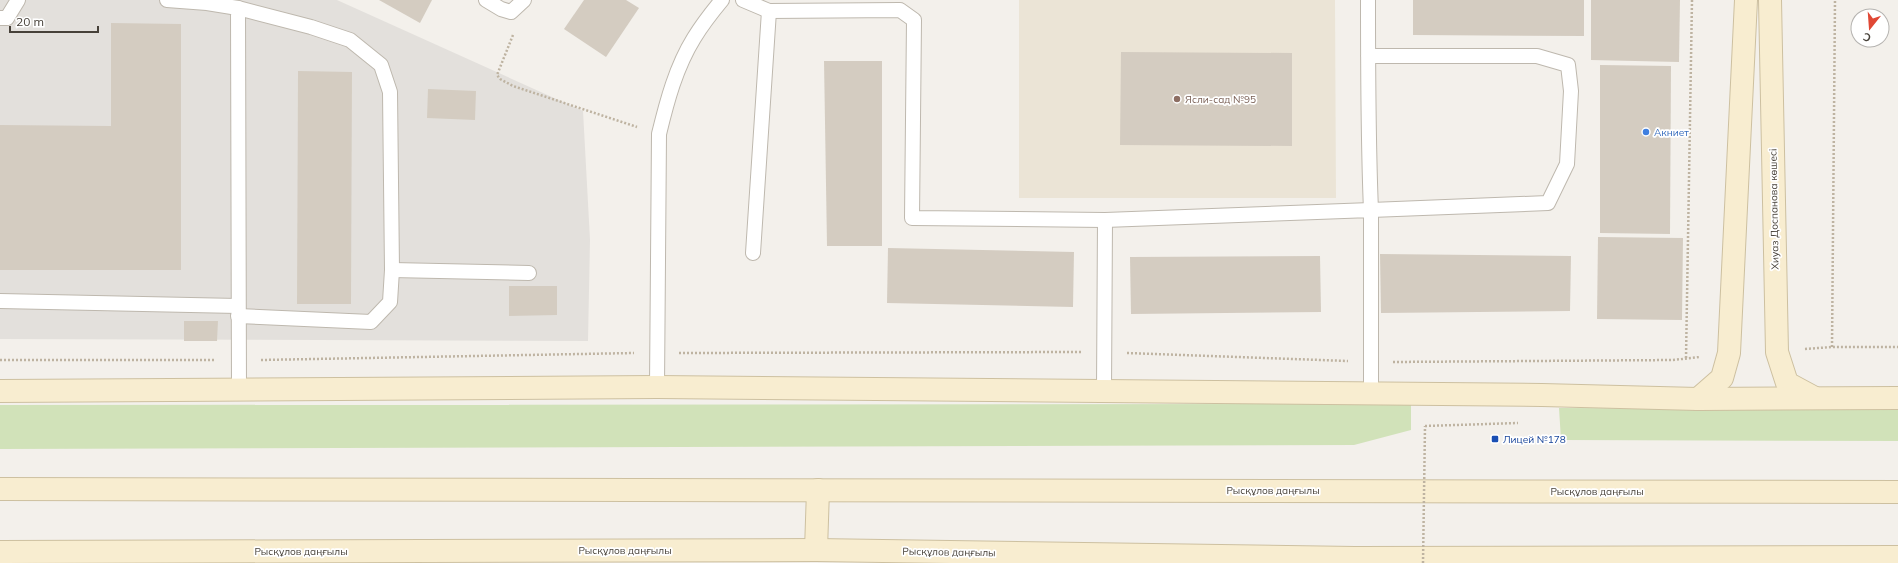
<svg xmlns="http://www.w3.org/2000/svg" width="1898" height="563" font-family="Mulish,sans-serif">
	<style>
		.industrial { fill: #e3e0dc }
		.education { fill: #ebe4d6 }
		.green { fill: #d1e2b9 }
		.building { fill: #d4ccc1 }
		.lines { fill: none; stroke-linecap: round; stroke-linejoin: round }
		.lane-casing { stroke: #beb8ae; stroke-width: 16 }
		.secondary-casing { stroke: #cdc0a0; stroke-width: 24 }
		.path { stroke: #beb3a1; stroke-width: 2.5; stroke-dasharray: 2 2; stroke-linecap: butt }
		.lane { stroke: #fff; stroke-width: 14 }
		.secondary { stroke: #f8edd0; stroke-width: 22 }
		.path-bridge { stroke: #beb3a1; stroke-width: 2.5; stroke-dasharray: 2 2; stroke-linecap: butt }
		.education-dot { fill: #8d6e63; stroke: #fff; stroke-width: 1.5 }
		.shop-dot { fill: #3f7fe0; stroke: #fff; stroke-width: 1.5 }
		.transit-dot { fill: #1a4fb4; stroke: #fff; stroke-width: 1.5 }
		.labels { text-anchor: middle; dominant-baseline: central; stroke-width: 3.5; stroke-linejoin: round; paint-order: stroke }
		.education-label { font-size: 10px; fill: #785e54; stroke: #fff; text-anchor: start }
		.shop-label { font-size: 10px; fill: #366cbe; stroke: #fff; text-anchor: start }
		.street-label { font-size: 10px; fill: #474139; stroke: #fff }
		.transit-label { font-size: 10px; fill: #164399; stroke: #fff; text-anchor: start }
	</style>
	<rect width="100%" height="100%" fill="#f3f0eb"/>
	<polygon class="industrial" points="0,0 337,0 583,111 590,240 588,341 0,339"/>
	<polygon class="education" points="1019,0 1335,0 1336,198 1019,198"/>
	<g class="green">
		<polygon points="1411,404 1411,430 1354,445 0,449 0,405"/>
		<polygon points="1559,408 1898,409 1898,441 1561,440"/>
	</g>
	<g class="building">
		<polygon points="379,0 432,0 420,23"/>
		<polygon points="584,0 626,0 639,8 606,57 564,29"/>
		<polygon points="1413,0 1584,0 1584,36 1413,35"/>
		<polygon points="1591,0 1680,0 1679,62 1591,60"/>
		<polygon points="111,23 181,24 181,270 0,270 0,125 111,126"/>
		<polygon points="1121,52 1292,53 1292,146 1120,145"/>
		<polygon points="824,61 882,61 882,246 827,246"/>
		<polygon points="1600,65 1671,66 1670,234 1600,233"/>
		<polygon points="298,71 352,72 351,304 297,304"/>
		<polygon points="428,89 476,91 475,120 427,118"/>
		<polygon points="1598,237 1683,238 1682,320 1597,319"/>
		<polygon points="888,248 1074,252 1073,307 887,303"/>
		<polygon points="1380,254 1571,256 1570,311 1381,313"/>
		<polygon points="1320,256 1321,312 1131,314 1130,257"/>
		<polygon points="509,286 557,286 557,315 509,316"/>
		<polygon points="184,321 218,321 217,341 184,341"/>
	</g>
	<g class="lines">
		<g class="lane-casing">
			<g id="lane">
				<polyline points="167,0 207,3 238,8 239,390"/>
				<polyline points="486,0 501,9 511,12 524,0"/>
				<polyline points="743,0 769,11 900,10 914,20 912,218 1105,220"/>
				<polyline points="238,8 311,27 350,40 381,65 390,92 392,270 390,302 371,322 238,316"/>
				<polyline points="0,18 7,18 18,0"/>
				<path d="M1368,56H1537L1568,65L1571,91L1567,164L1548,203L1371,210C1368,140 1368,70 1368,0"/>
				<polyline points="753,253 769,11"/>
				<polyline points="392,270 529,273"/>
				<polyline points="0,301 238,306"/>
				<path d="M657,387L659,134C667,101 676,67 694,38C702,25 712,12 722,0"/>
				<polyline points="1104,391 1105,220 1371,210 1371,393"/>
			</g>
		</g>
		<g class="secondary-casing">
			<g id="secondary">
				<polyline points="1770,0 1777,352 1787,383 1813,397"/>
				<polyline points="0,391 657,387 1542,395 1698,399 1898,398"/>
				<polyline points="1698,399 1722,378 1729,353 1746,0"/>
				<polyline points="0,489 1898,492"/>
				<polyline points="816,550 818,490"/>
				<polyline points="0,552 816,550 1355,558 1898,557"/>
			</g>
		</g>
		<g class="path">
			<polyline points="513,35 497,75 500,79 513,86 637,127"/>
			<polyline points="1832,347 1835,0"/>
			<polyline points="1805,349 1832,347 1898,347"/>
			<polyline points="679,353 1082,352"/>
			<polyline points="1127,353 1348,361"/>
			<polyline points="1686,358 1692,0"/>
			<polyline points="0,360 216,360"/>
			<polyline points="261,360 634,353"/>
			<polyline points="1393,362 1673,360 1700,357"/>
			<polyline points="1425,426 1518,423"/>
		</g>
		<use href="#lane" class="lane"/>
		<use href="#secondary" class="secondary"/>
		<polyline class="path-bridge" points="1423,563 1425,426"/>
	</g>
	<circle class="education-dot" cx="1177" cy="99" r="4"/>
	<circle class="shop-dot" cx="1646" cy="132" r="4"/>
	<rect class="transit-dot" x="1491" y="435" width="8" height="8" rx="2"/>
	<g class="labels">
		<g class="education-label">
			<text x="1185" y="99">Ясли-сад №95</text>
		</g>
		<g class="shop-label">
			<text x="1654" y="132">Акниет</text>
		</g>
		<g class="street-label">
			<text transform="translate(1774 209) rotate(-91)">Хиуаз Доспанова көшесі</text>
			<text x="1273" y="490">Рысқұлов даңғылы</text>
			<text x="1597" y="491">Рысқұлов даңғылы</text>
			<text x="625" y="550">Рысқұлов даңғылы</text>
			<text x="301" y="551">Рысқұлов даңғылы</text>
			<text transform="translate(949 552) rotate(1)">Рысқұлов даңғылы</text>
		</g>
		<g class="transit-label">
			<text x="1503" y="439">Лицей №178</text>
		</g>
	</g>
	<g transform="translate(1870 28) rotate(197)"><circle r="19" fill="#ffffff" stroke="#b5b3b0"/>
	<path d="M0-3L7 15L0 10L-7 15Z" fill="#e04835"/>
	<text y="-6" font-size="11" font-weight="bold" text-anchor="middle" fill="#474139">С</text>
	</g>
	<path d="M10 26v6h88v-6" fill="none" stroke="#474139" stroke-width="2"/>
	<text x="16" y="26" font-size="12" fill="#474139" stroke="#ffffff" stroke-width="3" paint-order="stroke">20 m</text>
</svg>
